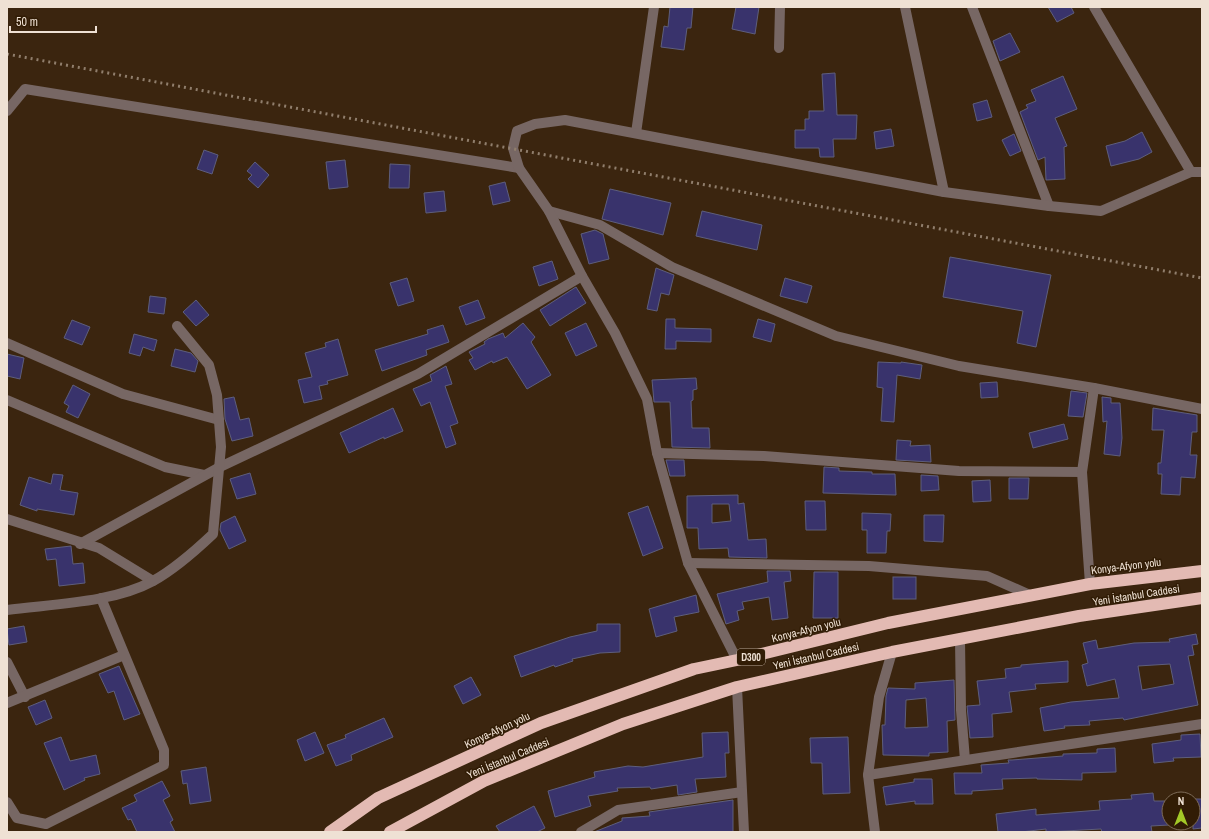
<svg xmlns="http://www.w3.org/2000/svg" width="1209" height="839" font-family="'Archivo Narrow',sans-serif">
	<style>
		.building { fill: #39336c; stroke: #5e5e7c; fill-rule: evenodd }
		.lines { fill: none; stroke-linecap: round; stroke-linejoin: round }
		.minor { stroke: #776764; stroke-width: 10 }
		.highway { stroke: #e3bab3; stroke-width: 12 }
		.rail { stroke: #907e6c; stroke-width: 3; stroke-dasharray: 2 4; stroke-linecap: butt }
		.labels { text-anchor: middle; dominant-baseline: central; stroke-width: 3; stroke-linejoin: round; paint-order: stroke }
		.shield { fill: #311c05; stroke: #b6a696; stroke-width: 1 }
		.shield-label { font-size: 10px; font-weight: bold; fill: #efe1d4 }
		.street-label { font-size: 11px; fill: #efe1d4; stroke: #311c05 }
	</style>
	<rect width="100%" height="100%" fill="#3b250f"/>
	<g class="building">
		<polygon points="670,7 693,7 691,28 687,28 684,50 661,47 664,26 668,27"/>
		<polygon points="736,7 759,7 755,34 732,29"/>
		<polygon points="1048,7 1071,7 1074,13 1057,22"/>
		<polygon points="1010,33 1020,52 1000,61 993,41"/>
		<polygon points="835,73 837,115 857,115 856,139 833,139 834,157 820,157 819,148 795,148 795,130 805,130 805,119 809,119 809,111 824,111 822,74"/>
		<polygon points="1063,76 1077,109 1055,118 1067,146 1064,147 1065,179 1046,180 1045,157 1038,160 1020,112 1028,108 1026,105 1036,101 1031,90"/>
		<polygon points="987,100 992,117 977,121 973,104"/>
		<polygon points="891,129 894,146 876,149 874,132"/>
		<polygon points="1142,132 1152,152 1139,159 1111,166 1106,146 1125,141"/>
		<polygon points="1014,134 1021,151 1010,156 1002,140"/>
		<polygon points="204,150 218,155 212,174 197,169"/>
		<polygon points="345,160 348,187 329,189 326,162"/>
		<polygon points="255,162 269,175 258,188 248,179 252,175 247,171"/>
		<polygon points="390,164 410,165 409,188 389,188"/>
		<polygon points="505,182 510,201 493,205 489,186"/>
		<polygon points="610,189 671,203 663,235 602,219"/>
		<polygon points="444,191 446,211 426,213 424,193"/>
		<polygon points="702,211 762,225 757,250 696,236"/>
		<polygon points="595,230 603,234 609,259 589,264 581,234"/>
		<polygon points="950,257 1051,275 1036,347 1017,343 1023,311 943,297"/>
		<polygon points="552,261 558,279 539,286 533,267"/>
		<polygon points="656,268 674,275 669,295 661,293 657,311 647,309"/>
		<polygon points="407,278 414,301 398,306 390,283"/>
		<polygon points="785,278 812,286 807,303 780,296"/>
		<polygon points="576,287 586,303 550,326 540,310"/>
		<polygon points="150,296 166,298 164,314 148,312"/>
		<polygon points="196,300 209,315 196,326 183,312"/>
		<polygon points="478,300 485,318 466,325 459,307"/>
		<polygon points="666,319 675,319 675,328 711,329 711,342 676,341 676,349 665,349"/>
		<polygon points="758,319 775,324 771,342 753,337"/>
		<polygon points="72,320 90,327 82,345 64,338"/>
		<polygon points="523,323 535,337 531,342 551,375 527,389 507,357 493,363 492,361 475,370 469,360 473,358 469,352 485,344 484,342 488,339 503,333 505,338"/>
		<polygon points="586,323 597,346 576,356 565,333"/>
		<polygon points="443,325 449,342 426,350 427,355 382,371 375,350 428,334 427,330"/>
		<polygon points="134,334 157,340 154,351 143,347 140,356 129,353"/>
		<polygon points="338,339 348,375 327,381 328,384 319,386 322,399 304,403 298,380 312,377 305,353 326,347 325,343"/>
		<polygon points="175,349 191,353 198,361 195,372 171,366"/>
		<polygon points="7,354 24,358 20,379 7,376"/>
		<polygon points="878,362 901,363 901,362 922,365 920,379 897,375 894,422 881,421 883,388 877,387"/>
		<polygon points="446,366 452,384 445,386 458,423 450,426 456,444 446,448 430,402 421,406 413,389 432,381 430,375"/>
		<polygon points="696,378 697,389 693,390 693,400 691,401 692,428 709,428 710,448 672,447 670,402 654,402 652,380"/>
		<polygon points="997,382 998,397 981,398 980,383"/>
		<polygon points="73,385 90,394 78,418 66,412 69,406 64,403"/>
		<polygon points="1071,391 1087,393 1083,417 1068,416"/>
		<polygon points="234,397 240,420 249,418 253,436 232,441 225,419 224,399"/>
		<polygon points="1102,397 1111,398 1111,403 1120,403 1122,438 1120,456 1104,454 1107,421 1103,422"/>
		<polygon points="393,408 403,431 384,439 384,437 349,453 340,433"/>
		<polygon points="1153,408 1197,415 1197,432 1192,432 1190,455 1197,455 1195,478 1181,477 1180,495 1161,494 1162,474 1158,474 1158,463 1161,463 1164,430 1152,430"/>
		<polygon points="1064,424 1068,439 1033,448 1029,433"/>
		<polygon points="897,440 911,441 910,446 930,445 931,462 896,460"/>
		<polygon points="666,460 684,460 685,476 670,476"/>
		<polygon points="824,467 839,468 839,471 872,472 872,474 895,474 896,495 823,493"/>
		<polygon points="250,473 256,494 237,499 230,479"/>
		<polygon points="53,474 63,475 60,490 78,493 74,515 37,509 37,511 20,505 29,477 51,484"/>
		<polygon points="921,475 938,476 939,490 921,491"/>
		<polygon points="1009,478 1029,478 1028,499 1009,499"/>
		<polygon points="990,480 991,501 973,502 972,481"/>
		<path d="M738,495V504L744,503L748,540L766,539L767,558L729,557L728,548L699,549L698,528H687V496ZM712,504H729L731,521L712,523Z"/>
		<polygon points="805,501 825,501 826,530 806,530"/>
		<polygon points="648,506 663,548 643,556 628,513"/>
		<polygon points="862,513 891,514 890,531 887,531 886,553 867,553 867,530 862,530"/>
		<polygon points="924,515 944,515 943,542 924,541"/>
		<polygon points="235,516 246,541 229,549 220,530 221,523"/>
		<polygon points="71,546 73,564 83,563 85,583 59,586 56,559 47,560 45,549"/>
		<polygon points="767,571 790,571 791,581 784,582 788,618 772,620 769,597 742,602 744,609 737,611 739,620 726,624 717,594 768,582"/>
		<polygon points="814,572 838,572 838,618 813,618"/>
		<rect x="893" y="577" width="23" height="22"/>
		<polygon points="696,595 699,612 674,617 677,631 656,637 649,609"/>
		<polygon points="597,624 620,624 620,652 600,653 572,659 573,661 555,667 554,665 521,677 514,656 570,637 597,631"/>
		<polygon points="24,626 27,642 9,645 7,629"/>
		<path d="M1196,634L1198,644L1192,645L1194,655L1188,656L1198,705L1124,720L1123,718L1089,721L1090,725L1064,726L1065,728L1044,731L1040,708L1071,702L1119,698L1115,679L1087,686L1082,665L1088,663L1083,643L1096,640L1098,649L1134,643L1170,642L1169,639ZM1170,664L1174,684L1142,690L1138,666Z"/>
		<polygon points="1068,661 1068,682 1035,684 1036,689 1009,692 1012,712 992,714 993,737 970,738 967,706 980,705 977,681 1006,678 1005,669 1021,667 1021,665"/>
		<polygon points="119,666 140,714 124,720 114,691 108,693 99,674"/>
		<polygon points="471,677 481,695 463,704 454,686"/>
		<path d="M954,680L955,720L947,721L948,752L929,753V756L883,755L882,725H885L886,696L888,688L915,689V683ZM926,698L928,727L905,728L906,700Z"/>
		<polygon points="45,700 52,718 36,725 28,707"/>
		<polygon points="384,718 393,737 351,755 352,760 336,766 327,745 346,738 345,735"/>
		<polygon points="315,732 324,753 305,761 297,740"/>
		<polygon points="728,732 729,753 725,753 726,777 695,779 697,792 678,795 677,785 651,789 650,787 617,788 618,791 588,796 591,806 555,817 548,791 595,777 594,772 628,766 643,767 703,757 702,733"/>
		<polygon points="1200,734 1201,757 1173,758 1174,761 1154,763 1152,744 1181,740 1181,735"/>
		<polygon points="61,737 70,761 96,755 100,774 84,778 85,780 64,790 44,743"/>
		<polygon points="848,737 850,793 823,794 822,763 811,763 810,738"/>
		<polygon points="1115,748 1116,772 1082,773 1082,780 1037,779 1037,778 1002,779 1003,789 972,791 972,794 955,794 954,773 982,773 981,765 1009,763 1008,760 1012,760 1063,756 1063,754 1097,753 1097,749"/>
		<polygon points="206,767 211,801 190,804 187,783 183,784 181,771"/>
		<polygon points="914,779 932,779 933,804 915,804 915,801 886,805 883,787 914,782"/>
		<polygon points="162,781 170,796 163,800 173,820 170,822 175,832 137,832 131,819 128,820 122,808 137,801 134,795"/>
		<polygon points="1153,793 1154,801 1169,801 1169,825 1151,826 1152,832 1102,832 1101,829 1046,832 1046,829 1021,832 998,832 996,814 1036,809 1036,815 1100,810 1099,801 1132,799 1131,795"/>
		<polygon points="1193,799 1202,799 1202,828 1193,829"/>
		<polygon points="733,800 733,832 594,832 622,821 622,818 650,816 649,812"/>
		<polygon points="534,806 545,828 537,832 500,832 496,826"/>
	</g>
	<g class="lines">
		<g class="minor">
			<polyline points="905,7 944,192"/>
			<polyline points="972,7 1049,206"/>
			<polyline points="1094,7 1191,172"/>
			<polyline points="779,48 780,7"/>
			<polyline points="7,111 25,89 519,168"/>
			<polyline points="636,133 654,7"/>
			<polyline points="549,211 600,225 672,267 836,336 959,366 1094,388 1202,409"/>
			<polyline points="7,343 123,394 219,420"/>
			<polyline points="7,400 165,467 204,475"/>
			<polyline points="657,453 764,456 959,471 1082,472"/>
			<polyline points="7,519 99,548 153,581"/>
			<polyline points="80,544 220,467 418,374 582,276"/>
			<polyline points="688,563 869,566 987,576 1030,595"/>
			<polyline points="1090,584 1082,472 1094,388"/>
			<path d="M7,610C52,604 113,603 153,581C175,569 195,551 213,534L221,447L217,395L209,365L177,326"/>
			<polyline points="960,640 961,710 965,760"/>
			<polyline points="737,660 688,563 657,453 647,399 615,333 582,276 549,211 519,168 513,148 517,131 535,124 565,120 944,192 1049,206 1101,211 1191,172 1202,172"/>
			<polyline points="7,662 25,697"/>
			<polyline points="737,687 744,832"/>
			<polyline points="7,703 124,655"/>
			<polyline points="868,775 1202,724"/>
			<polyline points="7,802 17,818 46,824 164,765 164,750 101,598"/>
			<polyline points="581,832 618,810 742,792"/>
			<polyline points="875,832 868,775 879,697 892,652"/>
		</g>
		<g class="highway">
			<polyline points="330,832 378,798 541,723 694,669 737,660 888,623 1090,584 1202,571"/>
			<polyline points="390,832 484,781 623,724 737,687 892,652 1079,616 1202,598"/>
		</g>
		<polyline class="rail" points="7,54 1202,278"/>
	</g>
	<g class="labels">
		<rect class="shield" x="737" y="649" width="28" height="16" rx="3"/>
		<g class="shield-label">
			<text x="751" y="657">D300</text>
		</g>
		<g class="street-label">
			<text transform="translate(1126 566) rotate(-7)">Konya-Afyon yolu</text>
			<text transform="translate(1136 595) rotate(-9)">Yeni İstanbul Caddesi</text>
			<text transform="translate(806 630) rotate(-14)">Konya-Afyon yolu</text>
			<text transform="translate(816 656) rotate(-13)">Yeni İstanbul Caddesi</text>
			<text transform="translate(497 730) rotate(-25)">Konya-Afyon yolu</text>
			<text transform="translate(508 758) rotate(-23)">Yeni İstanbul Caddesi</text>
		</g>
	</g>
	<rect width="1209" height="839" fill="none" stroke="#efe1d4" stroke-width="16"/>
	<g transform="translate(1181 811)"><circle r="19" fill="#311c05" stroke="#7d6b58"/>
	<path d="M0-3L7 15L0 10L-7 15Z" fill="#a3c927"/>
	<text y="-6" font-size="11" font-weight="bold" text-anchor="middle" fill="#efe1d4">N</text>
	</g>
	<path d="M10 26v6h86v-6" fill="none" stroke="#efe1d4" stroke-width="2"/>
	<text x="16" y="26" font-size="12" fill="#efe1d4" stroke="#311c05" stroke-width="3" paint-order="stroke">50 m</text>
</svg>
